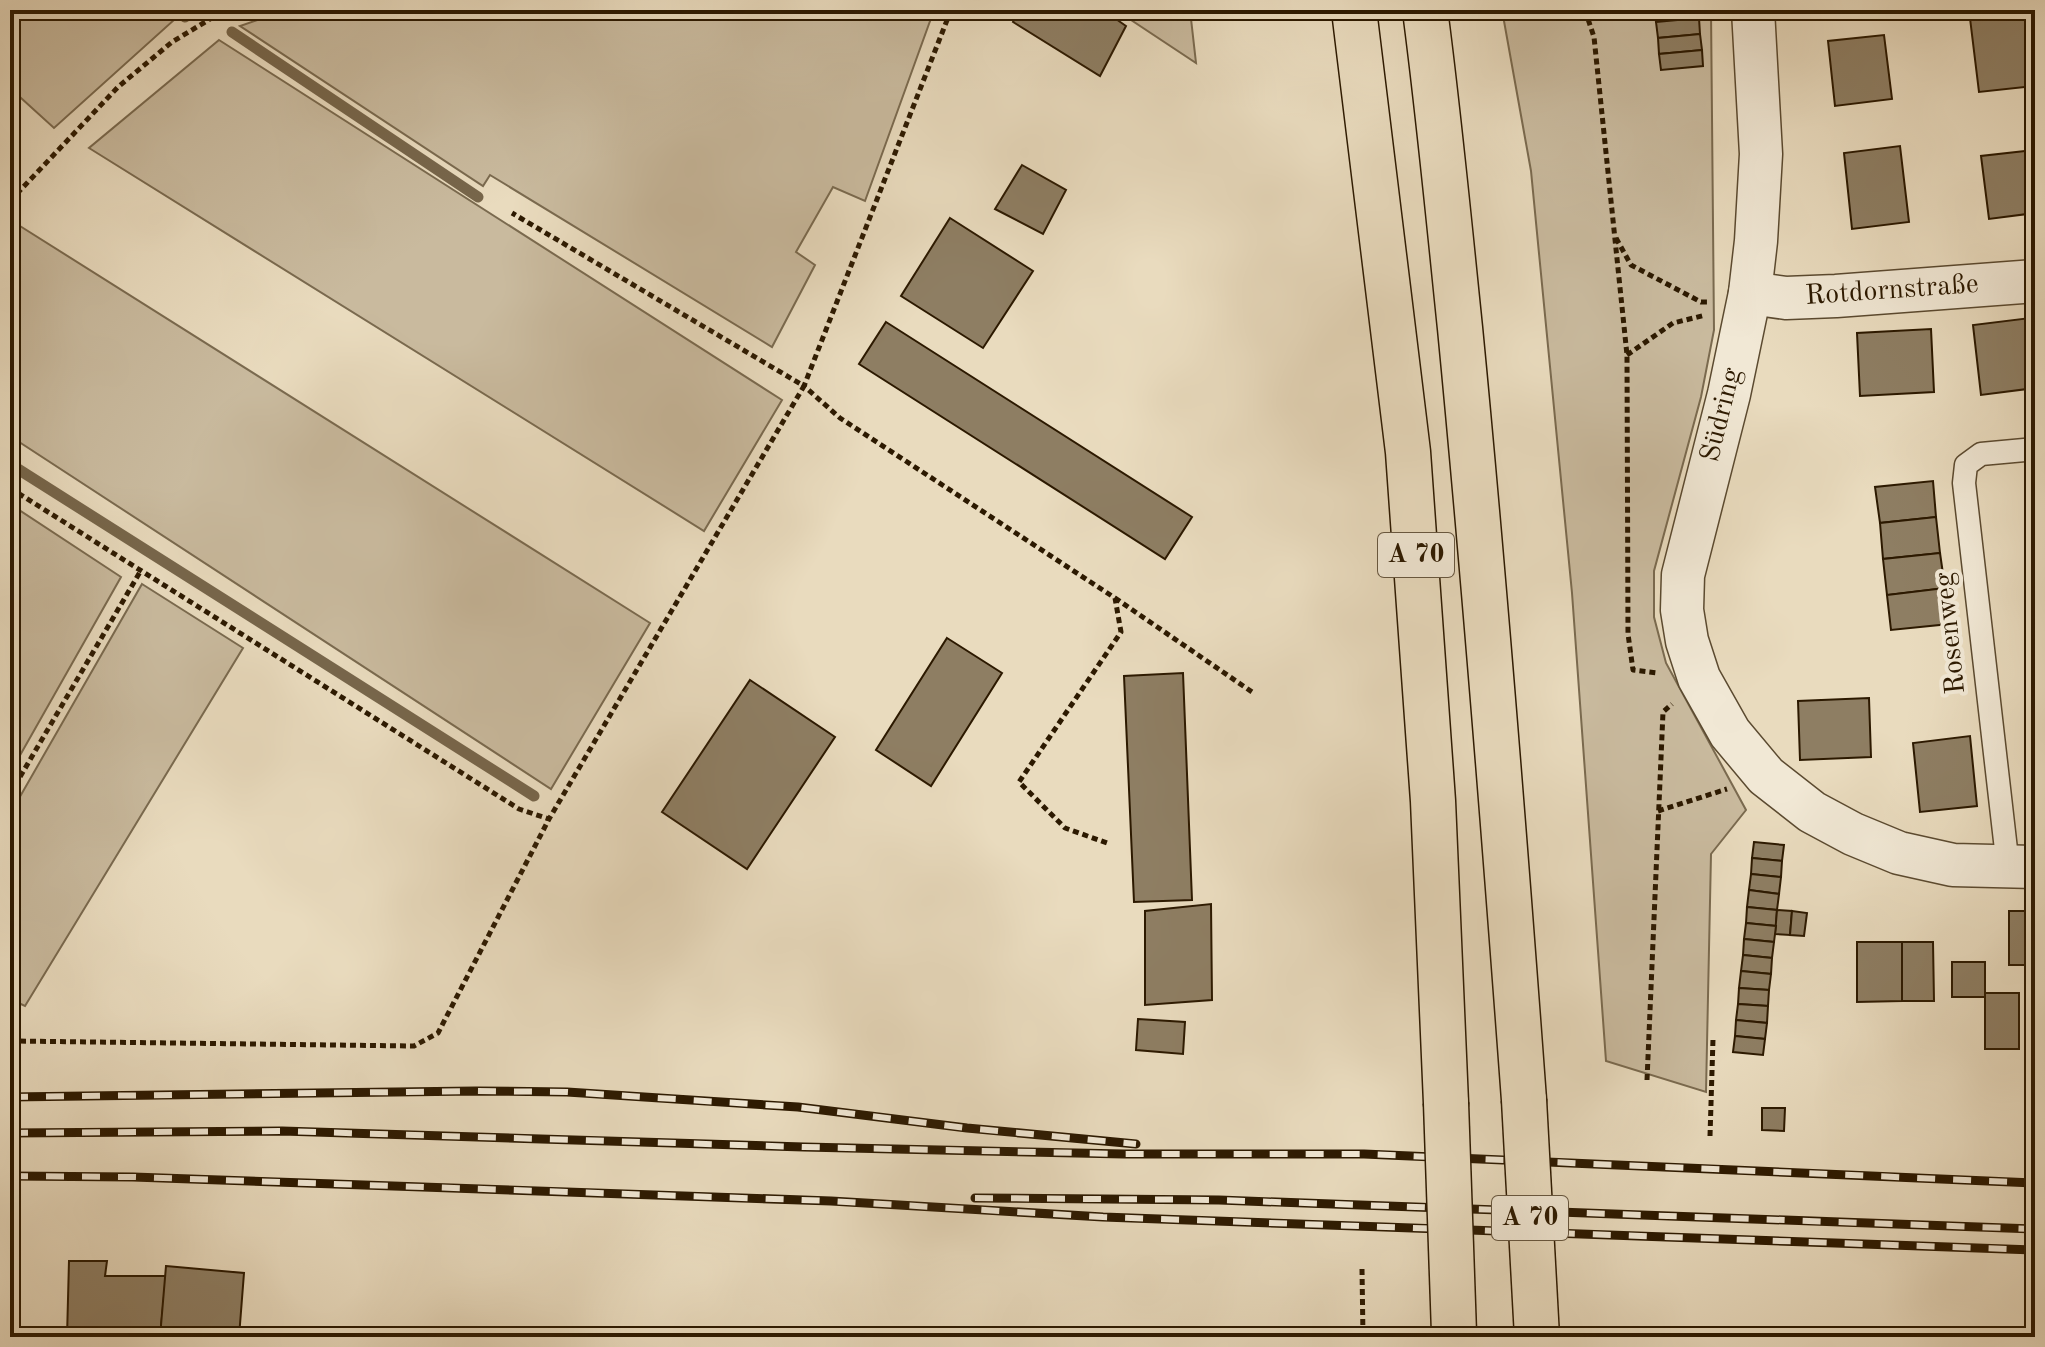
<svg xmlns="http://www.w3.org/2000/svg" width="2045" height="1347" font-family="'Old Standard TT',serif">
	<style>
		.green { fill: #c9ba9e; stroke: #7a6a4f; stroke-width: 2 }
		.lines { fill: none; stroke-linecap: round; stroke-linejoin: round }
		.stream { stroke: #77664b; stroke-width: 11 }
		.building { fill: #8e7e63; stroke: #2c1900; stroke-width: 2 }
		.lane-casing { stroke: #5b4a30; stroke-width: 25 }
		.street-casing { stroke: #5b4a30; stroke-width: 45 }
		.highway-casing { stroke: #2c1900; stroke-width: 47 }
		.path { stroke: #2c1900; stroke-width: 5; stroke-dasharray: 6 4; stroke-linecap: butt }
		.lane { stroke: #f1e8d5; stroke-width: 22 }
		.street { stroke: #f1e8d5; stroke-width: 42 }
		.highway { stroke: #e9dbbe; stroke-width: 44 }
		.rail-casing { stroke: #2c1900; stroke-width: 9 }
		.rail { stroke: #f1e8d5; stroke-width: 6; stroke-dasharray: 18; stroke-linecap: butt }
		.highway-bridge-casing { stroke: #2c1900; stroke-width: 47; stroke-linecap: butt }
		.highway-bridge { stroke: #e9dbbe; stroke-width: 44 }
		.labels { text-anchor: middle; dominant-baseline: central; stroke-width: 8; stroke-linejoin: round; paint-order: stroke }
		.shield { fill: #f1e8d5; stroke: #675740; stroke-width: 2 }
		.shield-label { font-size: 26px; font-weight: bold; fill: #2c1900 }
		.street-label { font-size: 28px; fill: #2c1900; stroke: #f1e8d5 }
	</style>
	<rect width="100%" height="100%" fill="#e9dbbe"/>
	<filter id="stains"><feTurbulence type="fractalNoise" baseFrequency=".0025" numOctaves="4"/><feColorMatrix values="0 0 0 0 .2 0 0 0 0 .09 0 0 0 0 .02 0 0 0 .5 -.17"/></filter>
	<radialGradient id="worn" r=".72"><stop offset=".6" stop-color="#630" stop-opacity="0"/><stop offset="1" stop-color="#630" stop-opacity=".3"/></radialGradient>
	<g class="green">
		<polygon points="10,10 166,10 174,20 54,128 10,88"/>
		<polygon points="286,10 934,10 865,201 833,187 796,252 815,265 772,347 490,175 483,186 240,26"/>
		<polygon points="1116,10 1190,10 1196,63"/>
		<polygon points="1502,10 1711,10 1714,330 1701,397 1654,571 1654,617 1666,663 1746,810 1711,854 1706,1092 1606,1061 1572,593 1531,171"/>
		<polygon points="219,40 782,400 704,531 89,148"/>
		<polygon points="12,221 650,623 551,789 10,436 10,223"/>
		<polygon points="10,504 121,577 10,773"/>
		<polygon points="142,584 243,648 25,1006 10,999 10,814"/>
	</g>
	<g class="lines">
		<g class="stream">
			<polyline points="180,10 185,17"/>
			<polyline points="232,32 478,197"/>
			<polyline points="10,464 534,796"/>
		</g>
	</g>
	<g class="building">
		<polygon points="1019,10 1103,10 1126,26 1100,76 1013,22"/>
		<polygon points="1655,10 1698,10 1699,18 1656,22"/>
		<polygon points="1969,10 2031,10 2035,42 2035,86 1979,92"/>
		<polygon points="1699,18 1700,34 1658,38 1656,22"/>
		<polygon points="1700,34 1702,50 1659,54 1658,38"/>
		<polygon points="1884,35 1892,99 1835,106 1828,41"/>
		<polygon points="1702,50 1703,66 1661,70 1659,54"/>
		<polygon points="1900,146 1909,222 1852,229 1844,153"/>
		<polygon points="2035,150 2035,213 1989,219 1981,156"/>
		<polygon points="1022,165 1066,190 1043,234 995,209"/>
		<polygon points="950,218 1033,271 983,348 901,296"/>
		<polygon points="2030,318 2035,388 1981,395 1973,325"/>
		<polygon points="886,322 1192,517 1165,559 859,364"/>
		<polygon points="1931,329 1934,392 1860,396 1857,333"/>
		<polygon points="1933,481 1936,517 1880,523 1875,487"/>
		<polygon points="1936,517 1940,553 1883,559 1880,523"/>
		<polygon points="1940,553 1945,588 1887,595 1883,559"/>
		<polygon points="1945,588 1949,624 1891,630 1887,595"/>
		<polygon points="947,638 1002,673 931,786 876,750"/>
		<polygon points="1183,673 1192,900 1134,902 1124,676"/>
		<polygon points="750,680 835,737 747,869 662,812"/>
		<polygon points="1869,698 1871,757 1800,760 1798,701"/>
		<polygon points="1970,736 1977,806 1920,812 1913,743"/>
		<polygon points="1754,842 1784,845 1782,861 1752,858"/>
		<polygon points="1752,858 1782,861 1781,877 1751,874"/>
		<polygon points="1751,874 1781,877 1779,894 1749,890"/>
		<polygon points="1749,890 1779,894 1777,910 1747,907"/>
		<polygon points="1211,904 1212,1000 1145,1005 1145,911"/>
		<polygon points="1747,907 1777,910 1776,926 1746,923"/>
		<polygon points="1777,910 1792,911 1790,935 1775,934"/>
		<polygon points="1792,911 1807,913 1804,936 1790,935"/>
		<rect x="2009" y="911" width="26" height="54"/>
		<polygon points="1746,923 1776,926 1774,942 1744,939"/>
		<polygon points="1744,939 1774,942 1772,958 1743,955"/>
		<polygon points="1857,942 1902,942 1902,1001 1857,1002"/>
		<polygon points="1902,942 1933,942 1934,1001 1902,1001"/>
		<polygon points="1743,955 1772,958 1771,974 1741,971"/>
		<rect x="1952" y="962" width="33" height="35"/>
		<polygon points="1741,971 1771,974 1769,990 1739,988"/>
		<polygon points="1739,988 1769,990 1768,1006 1738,1004"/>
		<rect x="1985" y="993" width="34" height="56"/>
		<polygon points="1738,1004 1768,1006 1767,1023 1736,1020"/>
		<polygon points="1138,1019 1185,1022 1183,1054 1136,1050"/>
		<polygon points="1736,1020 1767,1023 1765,1039 1735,1036"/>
		<polygon points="1735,1036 1765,1039 1763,1055 1733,1052"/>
		<polygon points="1762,1108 1785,1108 1784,1131 1762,1130"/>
		<polygon points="69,1261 107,1261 105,1276 166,1276 160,1337 67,1337"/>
		<polygon points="166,1266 244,1273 239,1337 160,1337"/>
	</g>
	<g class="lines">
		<g class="lane-casing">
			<polyline id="lane" points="2008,867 1964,483 1966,465 1981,454 2035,449"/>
		</g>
		<g class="street-casing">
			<g id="street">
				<polyline points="1753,10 1761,154 1756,241 1750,293 1729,394 1683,575 1682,610 1687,641 1699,678 1730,733 1766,776 1812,812 1853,834 1899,853 1953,865 2035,867"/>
				<polyline points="1750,293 1786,298 1836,296 2035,281"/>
			</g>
		</g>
		<g class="highway-casing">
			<g id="highway">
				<polyline points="1354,10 1408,452 1433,801 1446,1103"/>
				<path d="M1425,10C1439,116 1449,222 1460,328C1485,585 1505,842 1524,1100"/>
			</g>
		</g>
		<g class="path">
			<polyline points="951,10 804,386 840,418 1115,598 1121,632 1019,782 1065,828 1107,843"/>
			<polyline points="1585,10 1594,37 1627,355 1628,634 1633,670 1658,673"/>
			<polyline points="10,201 118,87 172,42 225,10"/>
			<polyline points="1616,238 1631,265 1701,302 1709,302"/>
			<polyline points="1627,355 1673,323 1706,315"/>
			<polyline points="10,488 519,809 549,819"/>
			<polyline points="1115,598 1255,694"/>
			<polyline points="10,794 140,572"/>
			<polyline points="1658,811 1727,789"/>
			<polyline points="10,1041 414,1046 438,1033 549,819 804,386 512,213"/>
			<polyline points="1647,1080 1663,712 1672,704"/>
			<polyline points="1710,1136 1713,1039"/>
			<polyline points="1362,1269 1363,1337"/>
		</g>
		<use href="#lane" class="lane"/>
		<use href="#street" class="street"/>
		<use href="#highway" class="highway"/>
		<g class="rail-casing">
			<g id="rail">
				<polyline points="10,1097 476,1091 567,1092 798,1107 967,1128 1136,1144"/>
				<polyline points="10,1133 282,1131 804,1147 1124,1154 1364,1154 2035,1183"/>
				<polyline points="10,1176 133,1177 831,1201 1103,1217 2035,1250"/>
				<polyline points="975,1198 1219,1200 2035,1229"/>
			</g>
		</g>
		<use href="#rail" class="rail"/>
		<g class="highway-bridge-casing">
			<g id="highway-bridge">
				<polyline points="1524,1100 1537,1337"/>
				<polyline points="1446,1103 1454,1333"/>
			</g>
		</g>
		<use href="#highway-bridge" class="highway-bridge"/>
	</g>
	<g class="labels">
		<g class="shield">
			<rect x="1378" y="533" width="76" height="44" rx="6"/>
			<rect x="1492" y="1196" width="76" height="44" rx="6"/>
		</g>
		<g class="shield-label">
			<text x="1416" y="555">A 70</text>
			<text x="1530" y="1218">A 70</text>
		</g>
		<g class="street-label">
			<text transform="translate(1892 291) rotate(-4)">Rotdornstraße</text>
			<text transform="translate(1722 415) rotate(-76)">Südring</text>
			<text transform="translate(1951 633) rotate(-96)">Rosenweg</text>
		</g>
	</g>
	<rect width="2045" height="1347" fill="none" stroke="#e9dbbe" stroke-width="40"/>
	<rect x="12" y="12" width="2021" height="1323" fill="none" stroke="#2c1900" stroke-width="4"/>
	<rect x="20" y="20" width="2005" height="1307" fill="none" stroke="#2c1900" stroke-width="2"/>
	<rect width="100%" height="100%" filter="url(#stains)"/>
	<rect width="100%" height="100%" fill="url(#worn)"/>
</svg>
